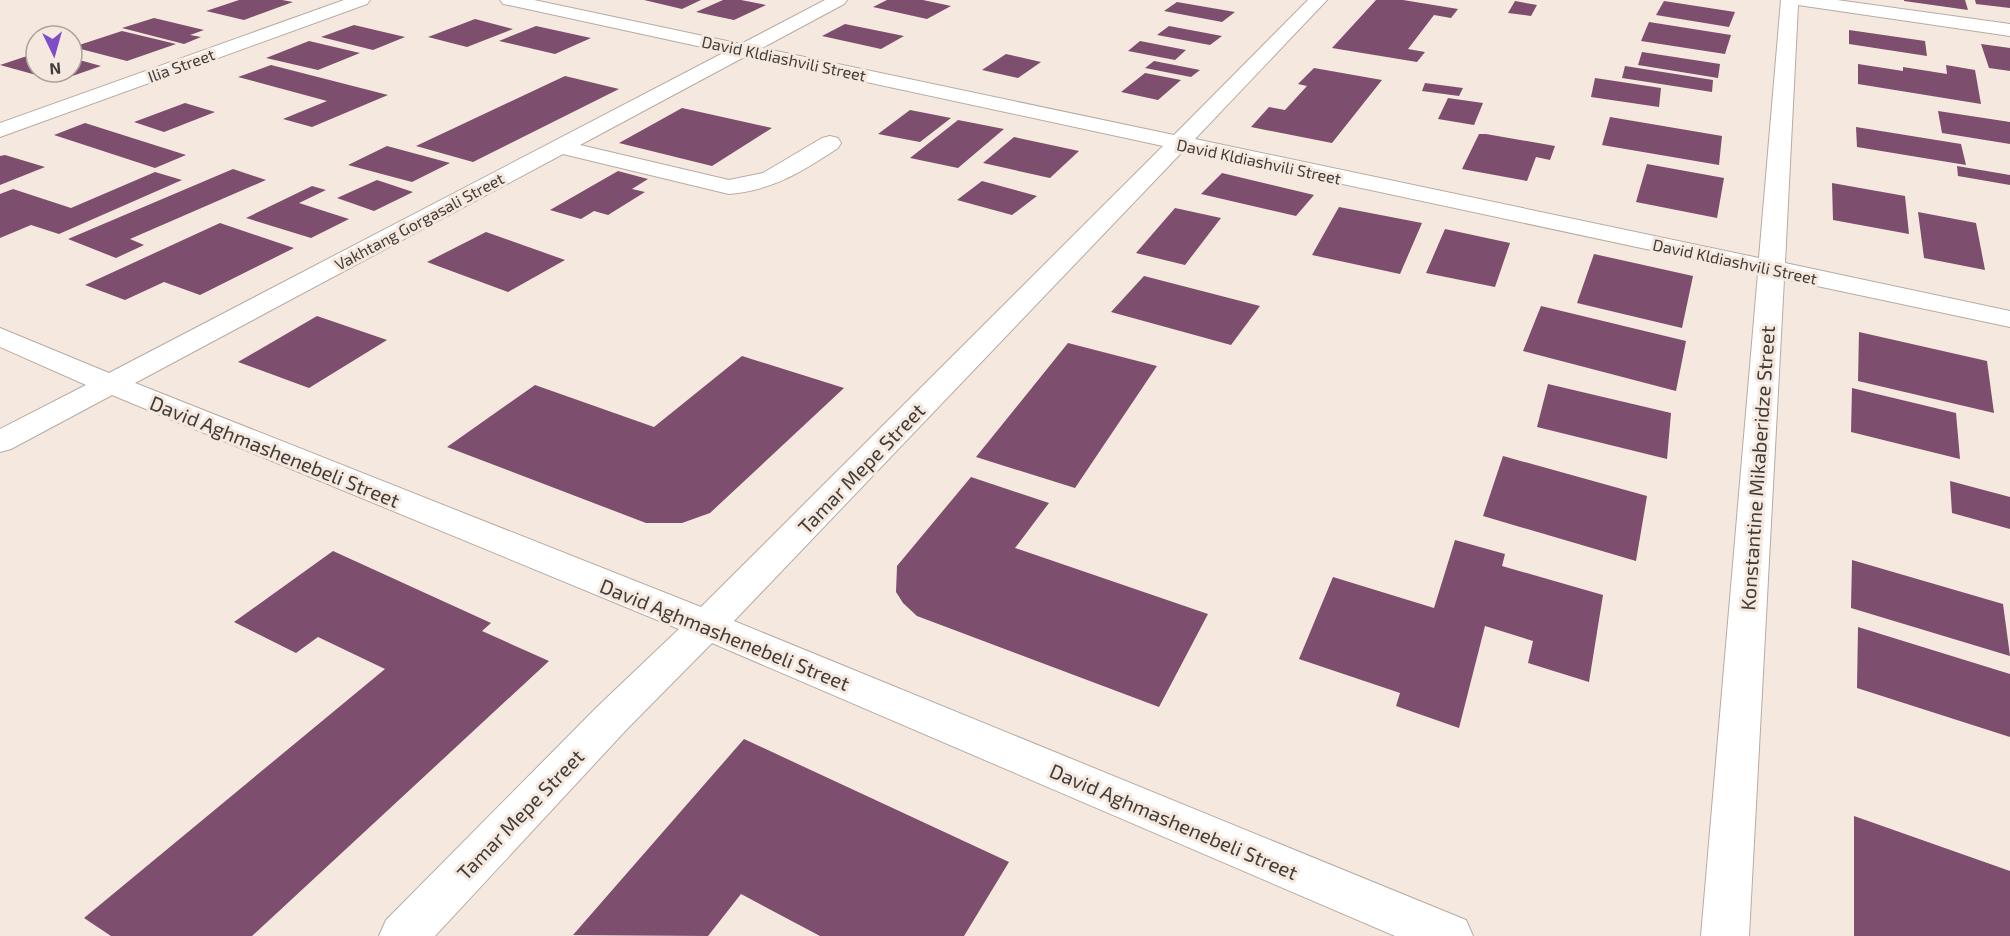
<svg xmlns="http://www.w3.org/2000/svg" width="2010" height="936" font-family="'Exo 2',sans-serif">
	<style>
		.building { fill: #7d4e6d }
		.lines { fill: none; stroke-linecap: round; stroke-linejoin: round }
		.minor-casing { stroke: #b7aba3; stroke-width: 2 }
		.minor { fill: #fff; fill-rule: evenodd }
		.labels { text-anchor: middle; dominant-baseline: central; stroke-width: 6; stroke-linejoin: round; paint-order: stroke }
		.far-street-label { font-size: 16px; fill: #413c38; stroke: #f5e8df }
		.street-label { font-size: 20px; fill: #413c38; stroke: #f5e8df }
	</style>
	<rect width="100%" height="100%" fill="#f5e8df"/>
	<g class="building">
		<polygon points="239,0 282,0 293,2 244,20 206,11"/>
		<polygon points="644,0 701,0 682,9"/>
		<polygon points="723,0 741,0 766,5 734,20 696,12"/>
		<polygon points="887,0 923,0 951,6 927,19 873,7"/>
		<polygon points="1376,0 1403,0 1458,9 1451,18 1434,15 1408,49 1425,52 1417,62 1332,48"/>
		<polygon points="1904,0 1965,0 1968,10 1904,1"/>
		<polygon points="1975,0 2010,0 2010,8 1976,4"/>
		<polygon points="1515,1 1537,5 1531,16 1508,13"/>
		<polygon points="1664,1 1735,12 1729,27 1656,15"/>
		<polygon points="1177,2 1235,12 1222,22 1164,11"/>
		<polygon points="154,18 204,30 190,35 201,37 184,44 122,28"/>
		<polygon points="475,19 513,29 467,47 428,37"/>
		<polygon points="1649,22 1731,35 1725,54 1641,41"/>
		<polygon points="845,24 904,36 881,49 822,36"/>
		<polygon points="354,25 405,37 373,50 321,37"/>
		<polygon points="536,26 591,38 555,54 499,41"/>
		<polygon points="1169,26 1222,36 1210,45 1157,35"/>
		<polygon points="1849,30 1925,41 1927,56 1849,44"/>
		<polygon points="122,31 176,44 127,61 73,47"/>
		<polygon points="309,41 360,53 318,70 266,58"/>
		<polygon points="1140,41 1186,50 1175,60 1128,51"/>
		<polygon points="1981,44 2010,48 2010,71 1989,68"/>
		<polygon points="1642,52 1720,64 1718,78 1638,65"/>
		<polygon points="36,53 36,72 72,72 72,58 101,66 58,81 0,65"/>
		<polygon points="1006,54 1041,62 1018,78 982,70"/>
		<polygon points="1154,61 1200,70 1191,77 1145,68"/>
		<polygon points="1858,64 1903,71 1903,67 1947,74 1946,65 1975,70 1981,104 1858,84"/>
		<polygon points="271,65 388,95 312,127 283,119 327,101 238,77"/>
		<polygon points="1625,66 1713,80 1712,92 1622,78"/>
		<polygon points="1314,68 1382,80 1332,143 1251,127 1269,107 1285,110 1307,86 1298,84"/>
		<polygon points="1145,73 1181,80 1158,100 1121,92"/>
		<polygon points="565,76 619,89 473,162 416,146"/>
		<polygon points="1595,78 1661,88 1659,107 1591,97"/>
		<polygon points="1425,83 1463,88 1459,96 1422,91"/>
		<polygon points="1448,98 1483,103 1474,125 1438,119"/>
		<polygon points="185,103 215,112 164,132 134,122"/>
		<polygon points="682,108 772,128 712,166 619,143"/>
		<polygon points="910,110 951,118 920,142 878,134"/>
		<polygon points="1938,111 2010,122 2010,144 1942,133"/>
		<polygon points="1610,117 1722,136 1719,165 1602,145"/>
		<polygon points="958,120 1004,129 958,168 910,158"/>
		<polygon points="85,123 186,155 155,168 54,135"/>
		<polygon points="1856,127 1961,144 1966,165 1857,147"/>
		<polygon points="1479,134 1486,134 1555,146 1550,160 1536,157 1527,181 1462,169"/>
		<polygon points="1014,137 1079,151 1050,178 983,163"/>
		<polygon points="387,146 450,163 412,182 348,165"/>
		<polygon points="5,155 45,167 0,185 0,156"/>
		<polygon points="1647,164 1724,178 1717,218 1636,202"/>
		<polygon points="1957,166 2010,175 2010,185 1958,176"/>
		<polygon points="233,169 266,180 130,239 144,245 116,258 68,239"/>
		<polygon points="618,171 648,179 632,189 645,192 608,215 594,211 581,219 550,210"/>
		<polygon points="155,172 182,180 59,234 31,225 0,238 0,194 13,189 71,208"/>
		<polygon points="1222,173 1314,195 1296,216 1201,194"/>
		<polygon points="377,180 413,192 374,211 337,198"/>
		<polygon points="982,181 1037,196 1012,215 957,200"/>
		<polygon points="1832,183 1905,196 1909,234 1833,220"/>
		<polygon points="312,186 326,190 299,203 349,219 311,238 246,218"/>
		<polygon points="1339,207 1422,223 1400,274 1312,255"/>
		<polygon points="1175,208 1221,218 1185,265 1136,253"/>
		<polygon points="1918,212 1976,223 1985,270 1924,258"/>
		<polygon points="220,223 294,248 200,295 164,282 125,300 85,285"/>
		<polygon points="1445,229 1510,243 1495,287 1426,273"/>
		<polygon points="486,232 565,260 508,292 427,262"/>
		<polygon points="1594,254 1693,276 1682,328 1577,303"/>
		<polygon points="1144,276 1260,306 1231,345 1111,312"/>
		<polygon points="1541,306 1686,341 1676,391 1523,351"/>
		<polygon points="317,316 387,340 309,388 238,362"/>
		<polygon points="1859,332 1987,361 1994,413 1858,381"/>
		<polygon points="1068,343 1157,366 1075,488 976,457"/>
		<polygon points="742,356 844,388 710,513 682,523 646,523 447,447 535,385 654,427"/>
		<polygon points="1548,384 1671,413 1667,459 1537,427"/>
		<polygon points="1852,388 1956,413 1960,459 1851,432"/>
		<polygon points="1503,456 1647,496 1636,561 1483,516"/>
		<polygon points="971,477 1049,503 1015,548 1208,614 1159,707 917,616 903,603 896,592 897,566"/>
		<polygon points="1950,481 2010,497 2010,529 1952,513"/>
		<polygon points="1455,540 1505,554 1502,566 1603,595 1589,682 1528,663 1533,641 1485,626 1459,728 1396,706 1400,693 1299,659 1333,577 1434,608"/>
		<polygon points="333,551 491,623 482,631 549,661 252,936 111,936 84,918 385,669 318,637 296,653 234,622"/>
		<polygon points="1852,560 2003,604 2010,656 1851,608"/>
		<polygon points="1858,627 2010,674 2010,737 1857,688"/>
		<polygon points="744,739 1009,862 964,936 820,936 741,894 708,936 573,935"/>
		<polygon points="1854,816 2010,871 2010,936 1854,936"/>
	</g>
	<g class="lines">
		<g class="minor-casing">
			<g id="minor">
				<polygon points="344,0 370,0 367,4 0,137 0,123"/>
				<path d="M500,0H534L741,44L825,0H847L844,4L762,48L1174,135L1308,0H1327L1195,139L1759,258L1781,0H1837L2010,24V36L1798,5L1785,263L2010,311V327L1784,279L1749,936H1701L1758,273L1184,150L734,621L1466,920L1473,936H1395L712,643L627,729L435,936H379L386,920L597,707L679,629L112,395L11,449L0,452V429L86,385L0,347V328L109,373L725,52L509,5L503,4ZM746,56L1163,146L701,607L135,383L563,154L729,194C774,190 801,172 838,148L841,143L838,138L830,136L822,138L763,173L729,180L580,145Z"/>
			</g>
		</g>
		<use href="#minor" class="minor"/>
	</g>
	<g class="labels">
		<g class="far-street-label">
			<text transform="translate(784 58) rotate(12)">David Kldiashvili Street</text>
			<text transform="translate(181 65) rotate(-20)">Ilia Street</text>
			<text transform="translate(1259 161) rotate(12)">David Kldiashvili Street</text>
			<text transform="translate(419 221) rotate(-28)">Vakhtang Gorgasali Street</text>
			<text transform="translate(1735 261) rotate(12)">David Kldiashvili Street</text>
		</g>
		<g class="street-label">
			<text transform="translate(275 451) rotate(22)">David Aghmashenebeli Street</text>
			<text transform="translate(861 468) rotate(-46)">Tamar Mepe Street</text>
			<text transform="translate(1757 468) rotate(-86)">Konstantine Mikaberidze Street</text>
			<text transform="translate(725 634) rotate(22)">David Aghmashenebeli Street</text>
			<text transform="translate(520 814) rotate(-46)">Tamar Mepe Street</text>
			<text transform="translate(1174 821) rotate(23)">David Aghmashenebeli Street</text>
		</g>
	</g>
	<g transform="translate(54 54) rotate(175)"><circle r="28" fill="#f5e8df" stroke="#ada39c" stroke-width="1.5"/>
	<path d="M0-4.5L10 22L0 15L-10 22Z" fill="#7f4ec6"/>
	<text y="-9" font-size="16" font-weight="bold" text-anchor="middle" fill="#413c38">N</text>
	</g>
</svg>
